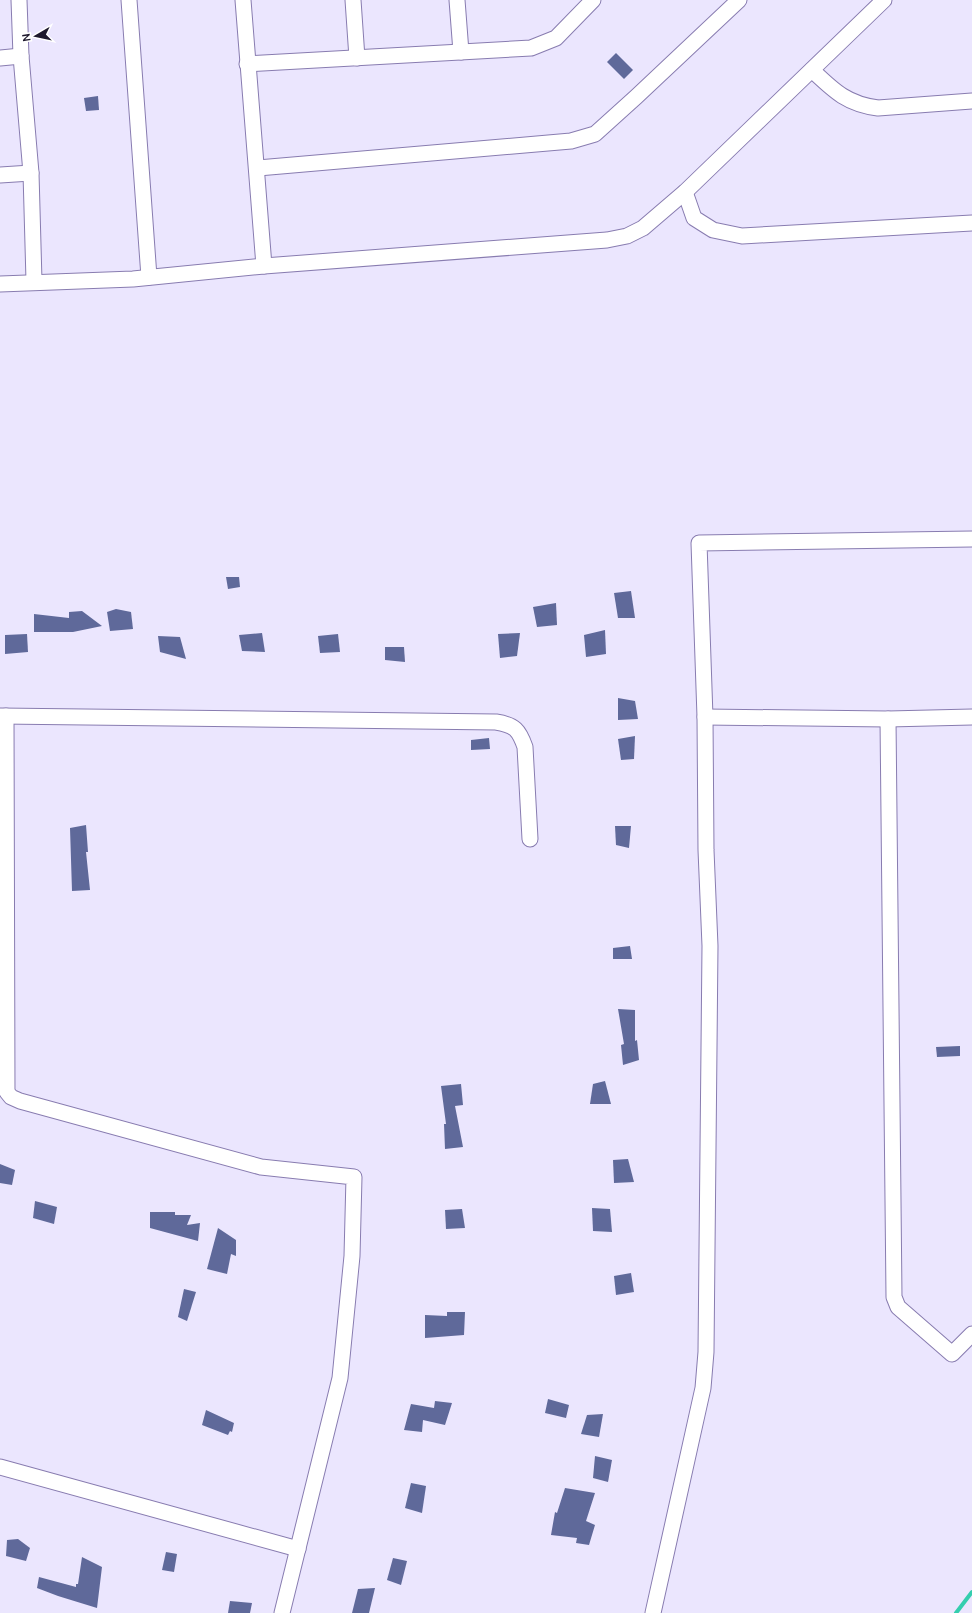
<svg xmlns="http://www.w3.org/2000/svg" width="972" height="1613" font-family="Ubuntu,sans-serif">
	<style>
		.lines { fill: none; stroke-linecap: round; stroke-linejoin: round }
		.stream { stroke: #34ceae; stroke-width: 4 }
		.building { fill: #5f699a }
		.street-casing { stroke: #887cb0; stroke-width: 17 }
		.street { stroke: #fff; stroke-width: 15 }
	</style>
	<rect width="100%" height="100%" fill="#ebe6fe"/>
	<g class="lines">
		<polyline class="stream" points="956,1613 972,1592"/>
	</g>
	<g class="building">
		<polygon points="616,53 633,70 624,79 607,62"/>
		<polygon points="98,96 99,110 86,111 84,98"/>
		<polygon points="226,577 239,577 240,587 228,589"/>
		<polygon points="631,591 635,618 618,618 614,593"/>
		<polygon points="556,603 557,625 537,627 533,607"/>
		<polygon points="116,609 131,612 133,629 110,631 107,612"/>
		<polygon points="82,611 102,626 73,632 34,632 34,614 69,618 69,612"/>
		<polygon points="605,630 606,654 586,657 584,635"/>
		<polygon points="262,633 265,652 242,651 239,635"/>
		<polygon points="520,633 517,656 500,658 498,634"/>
		<polygon points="27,634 28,652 5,654 5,635"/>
		<polygon points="338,634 340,652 320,653 318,636"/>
		<polygon points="158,636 180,637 186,659 160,652"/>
		<polygon points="385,647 404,647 405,662 385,660"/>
		<polygon points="618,698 635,701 638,719 618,720"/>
		<polygon points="635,736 634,759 621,760 618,739"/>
		<polygon points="489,738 490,749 471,750 471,740"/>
		<polygon points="86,825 88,852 86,852 90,890 72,891 70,828"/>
		<polygon points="615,826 631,826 629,848 616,845"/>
		<polygon points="630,946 632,959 613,959 613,948"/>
		<polygon points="618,1009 635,1010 635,1041 637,1040 639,1060 623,1065 621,1045 624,1044"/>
		<polygon points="960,1046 960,1056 937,1057 936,1047"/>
		<polygon points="605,1081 611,1104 590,1104 593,1084"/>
		<polygon points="461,1084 463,1105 455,1106 463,1147 445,1149 444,1124 446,1124 441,1086"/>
		<polygon points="628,1159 634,1182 614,1183 613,1160"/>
		<polygon points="0,1164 15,1170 12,1185 0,1183"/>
		<polygon points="35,1201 57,1207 54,1224 33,1218"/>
		<polygon points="592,1208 610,1209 612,1232 593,1231"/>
		<polygon points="462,1209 465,1228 446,1229 445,1210"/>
		<polygon points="150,1212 175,1212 175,1215 191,1215 187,1225 200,1223 198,1241 150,1228"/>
		<polygon points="218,1228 236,1240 236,1256 231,1254 227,1274 207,1269"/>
		<polygon points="631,1273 634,1292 616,1295 614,1276"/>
		<polygon points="184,1289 196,1292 187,1321 178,1317"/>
		<polygon points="447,1312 465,1312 464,1335 425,1338 425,1315 447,1316"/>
		<polygon points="548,1399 569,1405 566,1418 545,1413"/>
		<polygon points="435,1401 452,1403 445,1425 423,1420 422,1432 404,1430 411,1404 434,1408"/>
		<polygon points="206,1410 234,1423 232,1432 230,1431 228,1435 202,1425"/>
		<polygon points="603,1414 599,1437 581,1434 587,1415"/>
		<polygon points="595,1456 612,1460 608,1482 593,1478"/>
		<polygon points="411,1483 426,1486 422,1513 405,1508"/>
		<polygon points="565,1488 595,1493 586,1521 595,1525 589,1545 576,1543 577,1538 551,1535 555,1512 557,1513"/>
		<polygon points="18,1539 30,1548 26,1561 6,1556 7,1540"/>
		<polygon points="166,1552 177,1554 174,1572 162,1570"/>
		<polygon points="82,1557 102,1567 97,1608 58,1596 37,1588 39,1577 76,1587 76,1584 78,1584"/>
		<polygon points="393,1558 407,1561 401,1585 387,1580"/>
		<polygon points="375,1588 369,1613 352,1613 358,1589"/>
		<polygon points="230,1601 252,1603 250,1613 228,1613"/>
	</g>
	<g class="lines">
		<g class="street-casing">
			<g id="street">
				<polyline points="19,0 21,56 31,173 34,281"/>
				<polyline points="129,0 149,277"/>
				<polyline points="243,0 264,266"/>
				<polyline points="353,0 357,58"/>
				<polyline points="457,0 461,52"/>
				<polyline points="0,58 21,56"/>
				<polyline points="247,64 531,48 556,38 593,0"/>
				<path d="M812,70C834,91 847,104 878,108L972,101"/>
				<polyline points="258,168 571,141 595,134 636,97 739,0"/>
				<polyline points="0,175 31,173"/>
				<polyline points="685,192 694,218 713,230 742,236 972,223"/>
				<polyline points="0,284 133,279 264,266 607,240 627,236 643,228 685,192 884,0"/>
				<path d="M0,716L496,722C515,725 519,730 525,747L530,839"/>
				<polyline points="6,716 7,1092 11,1097 20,1101 261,1167 354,1177 352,1256 340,1378 282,1613"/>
				<polyline points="705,717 888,719 972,717"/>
				<polyline points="888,719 894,1297 898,1307 952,1354 972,1334"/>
				<polyline points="0,1467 298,1549"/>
				<polyline points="653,1613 703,1388 706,1352 710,946 706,850 705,717 699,543 972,539"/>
			</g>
		</g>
		<use href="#street" class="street"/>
	</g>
	<g transform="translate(36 36) rotate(261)" stroke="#ffffff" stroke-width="3" paint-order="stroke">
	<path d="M0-3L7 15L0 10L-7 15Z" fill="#1e192d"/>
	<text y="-6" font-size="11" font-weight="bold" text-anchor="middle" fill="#1e192d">N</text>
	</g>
</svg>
